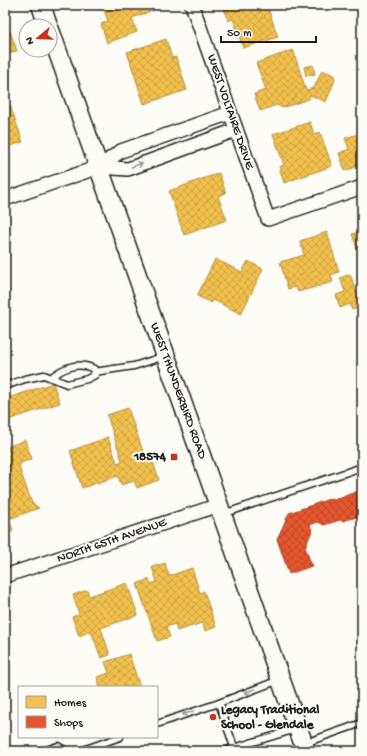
<svg xmlns="http://www.w3.org/2000/svg" width="367" height="756" font-family="'Gochi Hand',sans-serif">
	<style>
		.homes { fill: url(#homes-cross-hatch); stroke: #b2903f }
		.shops { fill: url(#shops-cross-hatch); stroke: #a84529 }
		.lines { fill: none; stroke-linecap: round; stroke-linejoin: round }
		.lane-casing { stroke: #1c1c1c; stroke-width: 9 }
		.street-casing { stroke: #1c1c1c; stroke-width: 16 }
		.secondary-casing { stroke: #1c1c1c; stroke-width: 21 }
		.lane { stroke: #fdfcf7; stroke-width: 6 }
		.street { stroke: #fdfcf7; stroke-width: 13 }
		.secondary { stroke: #fdfcf7; stroke-width: 18 }
		.oneway { stroke: #989794 }
		.poi-dot { fill: #c8321e; stroke: #fdfcf7; stroke-width: 1.5 }
		.labels { text-anchor: middle; dominant-baseline: central; stroke-width: 4; stroke-linejoin: round; paint-order: stroke }
		.street-label { font-size: 13px; fill: #1c1c1c; stroke: #fdfcf7 }
		.poi-label { font-size: 13px; font-weight: bold; fill: #1c1c1c; stroke: #fdfcf7; text-anchor: end }
	</style>
	<defs>
		<pattern id="homes-cross-hatch" width="8" height="8" patternUnits="userSpaceOnUse"><rect width="8" height="8" fill="#f2c14e"/><path d="M0 0l8 8M0 8l8-8" fill="none" stroke="#cfa544"/></pattern>
		<pattern id="shops-cross-hatch" width="8" height="8" patternUnits="userSpaceOnUse"><rect width="8" height="8" fill="#e4572e"/><path d="M0 0l8 8M0 8l8-8" fill="none" stroke="#b84726"/></pattern>
	</defs>
	<rect width="100%" height="100%" fill="#fdfcf7"/>
	<filter id="ink" filterUnits="userSpaceOnUse"><feTurbulence type="fractalNoise" baseFrequency=".025" numOctaves="2"/><feDisplacementMap in="SourceGraphic" scale="8" xChannelSelector="R" yChannelSelector="G"/><feConvolveMatrix kernelMatrix="1 2 1 2 8 2 1 2 1" color-interpolation-filters="sRGB"/></filter>
	<g filter="url(#ink)">
		<g class="homes">
			<polygon points="102,5 150,5 152,11 132,18 137,32 107,43 101,24 108,21"/>
			<polygon points="223,5 267,5 278,37 243,48 233,19 228,21"/>
			<polygon points="10,31 17,51 5,55 5,33"/>
			<polygon points="166,39 172,58 176,57 187,90 144,104 127,52"/>
			<polygon points="293,50 306,90 314,88 322,70 334,75 335,80 326,102 310,95 309,99 282,108 277,105 260,111 254,94 266,90 256,63"/>
			<polygon points="313,65 315,74 306,76 304,67"/>
			<polygon points="10,105 23,142 5,148 5,106"/>
			<polygon points="310,122 314,134 320,132 332,166 284,183 279,167 284,165 273,134"/>
			<polygon points="362,133 362,165 345,171 339,153 349,149 345,138"/>
			<polygon points="219,173 226,193 218,196 227,220 184,235 169,191"/>
			<polygon points="362,231 362,262 352,234"/>
			<polygon points="327,232 339,272 331,275 333,282 298,292 296,287 288,289 280,262 304,255 300,241"/>
			<polygon points="215,259 242,272 248,261 263,269 241,314 213,300 212,303 197,296"/>
			<polygon points="350,274 362,307 352,310 350,304 340,308 336,295 345,292 340,278"/>
			<polygon points="53,383 60,403 5,421 5,399"/>
			<polygon points="128,408 144,454 150,452 159,480 137,488 134,481 121,485 118,476 82,488 70,451 108,437 117,463 122,461 107,415"/>
			<polygon points="25,440 32,459 21,463 19,467 32,503 39,508 9,519 13,530 10,534 5,536 5,456 10,455 7,447"/>
			<polygon points="165,563 169,576 192,568 200,593 204,591 216,627 205,631 202,623 177,631 175,624 166,627 170,637 157,641 137,584 149,579 151,584 157,582 152,567"/>
			<polygon points="127,583 138,615 101,628 110,655 101,658 91,631 79,636 72,617 79,614 73,595 87,590 89,596"/>
			<polygon points="129,654 140,687 100,687 97,677 109,673 105,662"/>
		</g>
		<polygon class="shops" points="359,491 362,492 362,519 357,517 343,521 340,520 324,525 318,522 310,525 312,531 305,547 312,566 289,574 277,539 289,513 332,498 335,499"/>
		<g class="lines">
			<g class="lane-casing">
				<g id="lane">
					<polyline points="94,372 134,366 165,356"/>
					<path d="M5,386L25,379L44,375L67,384L87,379L95,375L94,369C79,361 62,368 51,378"/>
					<polyline points="223,514 362,467"/>
					<polyline points="219,703 234,747"/>
					<polyline points="157,724 219,703 279,680"/>
					<polyline points="305,743 362,723"/>
					<polyline points="43,751 58,746 66,751"/>
					<polyline points="80,751 120,737"/>
					<polyline points="224,751 296,729"/>
				</g>
			</g>
			<g class="street-casing">
				<g id="street">
					<polyline points="192,5 268,219 362,187"/>
					<polyline points="99,167 128,169 236,130"/>
					<polyline points="5,199 99,167 121,151 230,113"/>
					<polyline points="5,576 219,505"/>
				</g>
			</g>
			<g class="secondary-casing">
				<g id="secondary">
					<polyline points="41,5 48,26"/>
					<polyline points="50,30 306,751"/>
				</g>
			</g>
			<use href="#lane" class="lane"/>
			<use href="#street" class="street"/>
			<use href="#secondary" class="secondary"/>
		</g>
		<defs><path id="oneway-shaft" d="M-6 0H5M1.5-3L5.5 0L1.5 3" fill="none" stroke-width="1.6" stroke-linecap="round" stroke-linejoin="round"/></defs>
		<g class="oneway">
			<use href="#oneway-shaft" transform="translate(137 165) rotate(-20)"/>
			<use href="#oneway-shaft" transform="translate(250 691) rotate(159)"/>
			<use href="#oneway-shaft" transform="translate(188 713) rotate(161)"/>
		</g>
	</g>
	<g class="poi-dot">
		<rect x="170" y="453" width="8" height="8" rx="2"/>
		<circle cx="213" cy="717" r="4"/>
	</g>
	<g class="labels">
		<g class="street-label">
			<text transform="translate(230 112) rotate(71)">WEST VOLTAIRE DRIVE</text>
			<text transform="translate(178 391) rotate(70)">WEST THUNDERBIRD ROAD</text>
			<text transform="translate(112 541) rotate(-19)">NORTH 65TH AVENUE</text>
		</g>
		<g class="poi-label">
			<text x="166" y="457">18574</text>
			<text x="221" y="710" text-anchor="start">Legacy Traditional<tspan x="221" dy="15">School - Glendale</tspan></text>
		</g>
	</g>
	<rect width="367" height="756" fill="none" stroke="#fdfcf7" stroke-width="20"/>
	<rect x="10" y="10" width="347" height="736" fill="none" stroke="#1c1c1c" stroke-width="1.5" filter="url(#ink)"/>
	<rect x="18" y="686" width="140" height="52" fill="#fdfcf7" stroke="#a3a29f"/>
	<rect x="26" y="696" width="20" height="12" fill="#f2c14e" stroke="#a3a29f"/>
	<text x="54" y="706" font-size="12" fill="#1c1c1c">Homes</text>
	<rect x="26" y="716" width="20" height="12" fill="#e4572e" stroke="#a3a29f"/>
	<text x="54" y="726" font-size="12" fill="#1c1c1c">Shops</text>
	<g transform="translate(38 38) rotate(251)"><circle r="19" fill="#fdfcf7" stroke="#a3a29f"/>
	<path d="M0-3L7 15L0 10L-7 15Z" fill="#c8321e"/>
	<text y="-6" font-size="11" font-weight="bold" text-anchor="middle" fill="#1c1c1c">N</text>
	</g>
	<path d="M221 36v6h95v-6" fill="none" stroke="#1c1c1c" stroke-width="2"/>
	<text x="227" y="36" font-size="12" fill="#1c1c1c" stroke="#fdfcf7" stroke-width="3" paint-order="stroke">50 m</text>
</svg>
